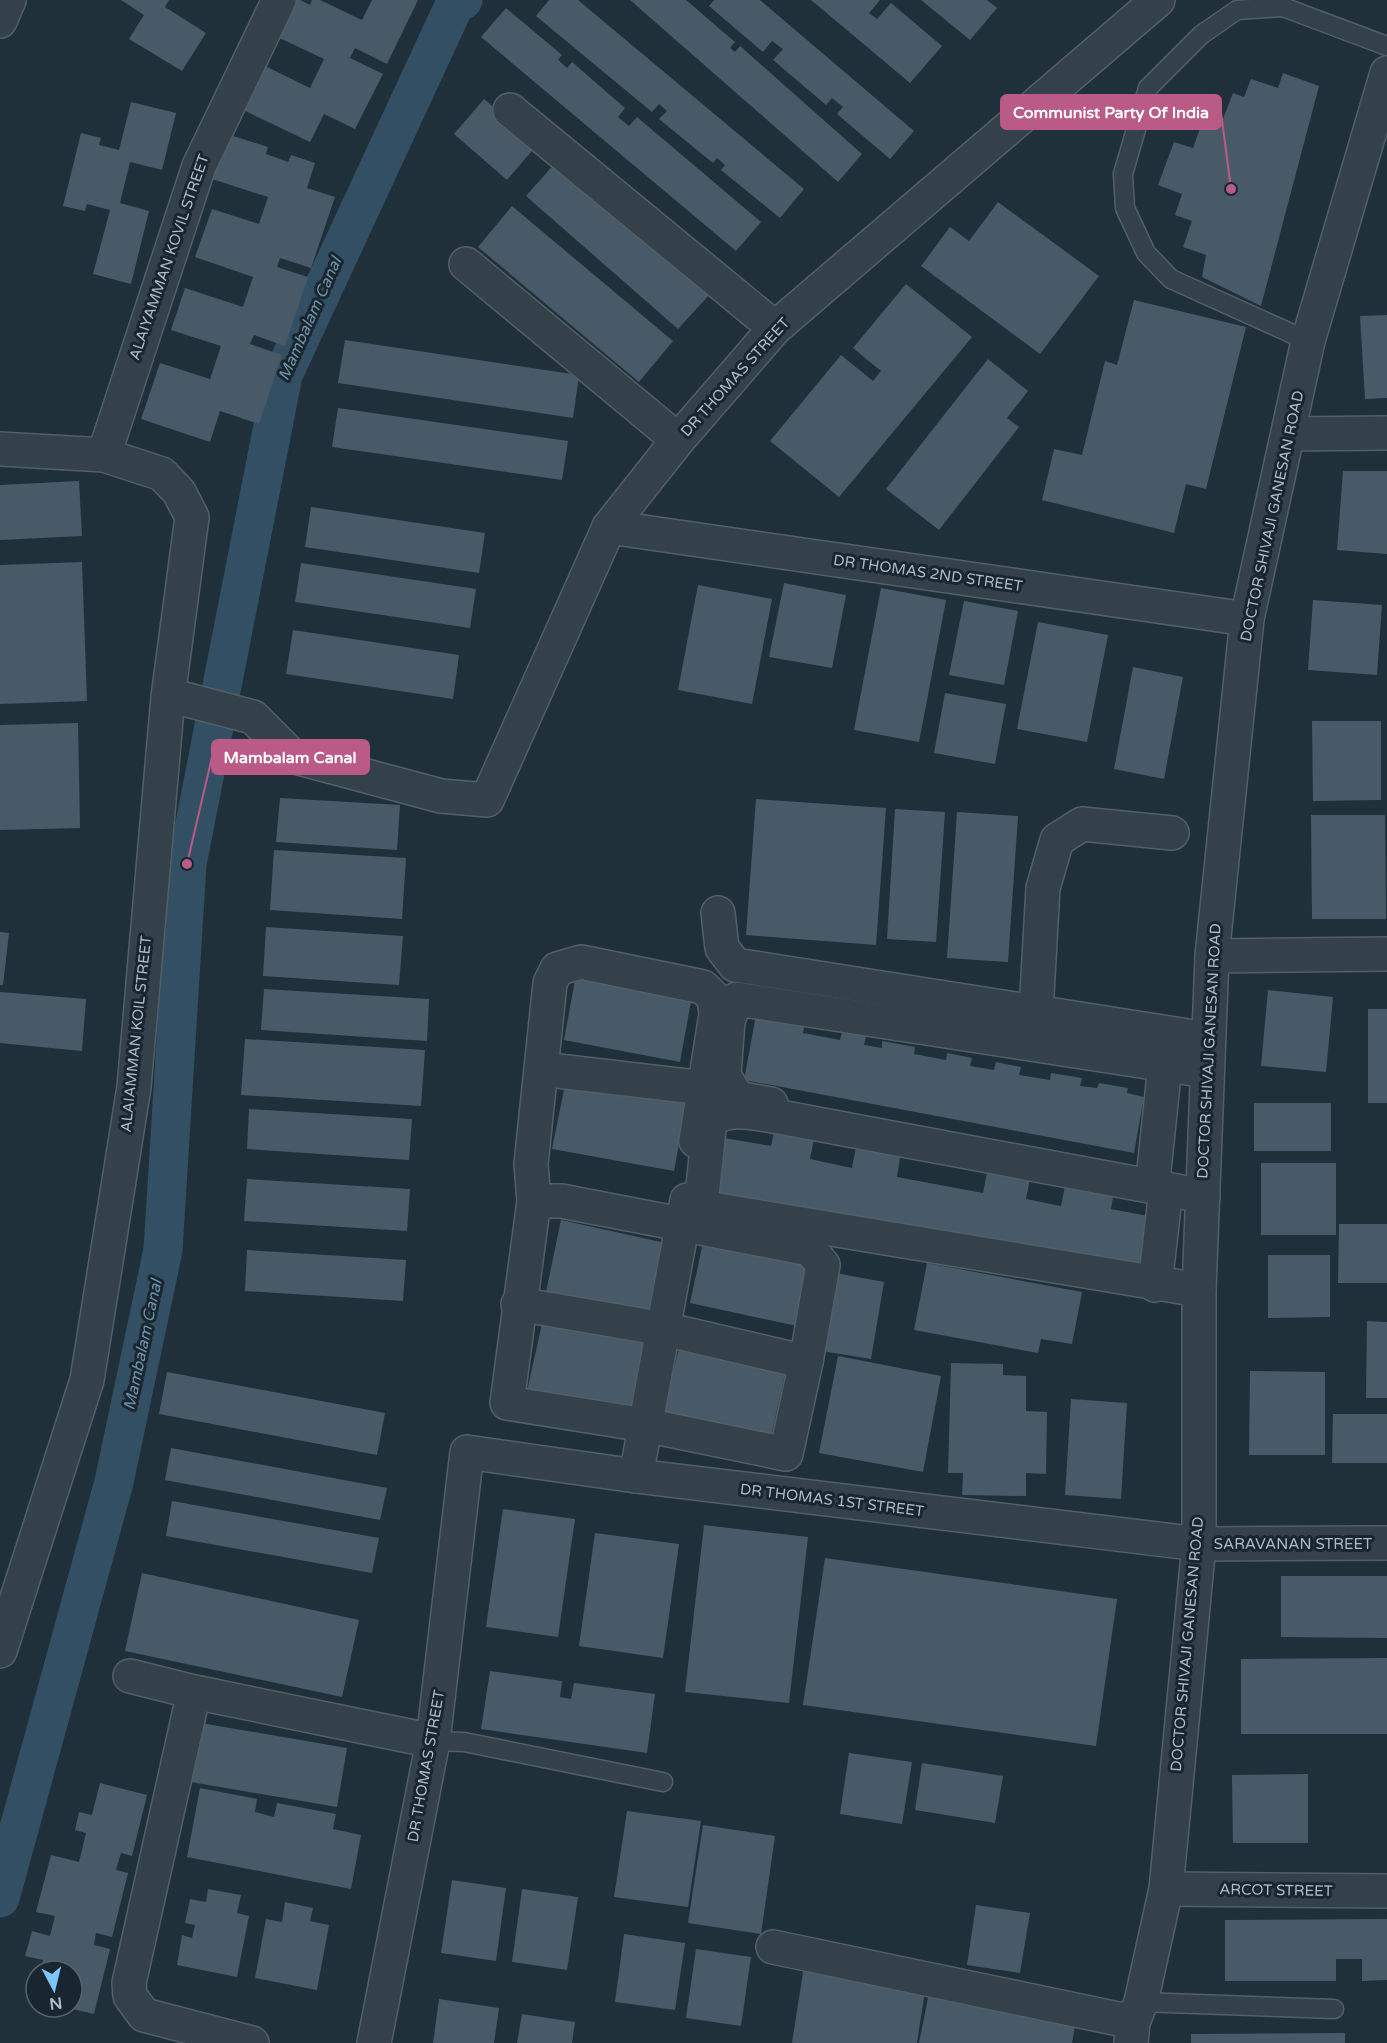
<svg xmlns="http://www.w3.org/2000/svg" width="1387" height="2043" font-family="'Varela Round',sans-serif">
	<style>
		.lines { fill: none; stroke-linecap: round; stroke-linejoin: round }
		.canal { stroke: #334f63; stroke-width: 39 }
		.building { fill: #485a67 }
		.service-casing { stroke: #525f68; stroke-width: 21 }
		.minor-casing { stroke: #525f68; stroke-width: 36 }
		.tertiary-casing { stroke: #525f68; stroke-width: 36 }
		.service { stroke: #34414b; stroke-width: 18 }
		.minor { stroke: #34414b; stroke-width: 33 }
		.tertiary { stroke: #34414b; stroke-width: 33 }
		.labels { text-anchor: middle; dominant-baseline: central; stroke-width: 6; stroke-linejoin: round; paint-order: stroke }
		.street-label { font-size: 15px; fill: #afbcc7; stroke: #1a262f }
		.water-label { font-size: 16px; font-style: italic; fill: #6e94ac; stroke: #1a262f }
		.leader { fill: none; stroke: #ba5a86; stroke-width: 2 }
		.callout-dot { fill: #ba5a86; stroke: #1a262f; stroke-width: 2 }
		.callout { fill: #ba5a86; stroke: #ba5a86; stroke-width: 2 }
		.callout-label { font-size: 16px; text-anchor: middle; font-weight: bold; fill: #fff }
	</style>
	<rect width="100%" height="100%" fill="#20303a"/>
	<g class="lines">
		<polyline class="canal" points="0,1898 114,1482 163,1250 187,864 283,375 454,6 463,0"/>
	</g>
	<g class="building">
		<polygon points="121,0 169,0 165,7 206,33 182,71 129,39 144,15"/>
		<polygon points="290,0 300,0 310,5 312,0 320,0 362,20 372,0 418,0 387,64 355,48 350,58 383,74 355,129 324,114 310,142 237,107 259,63 310,88 324,59 273,35"/>
		<polygon points="549,0 578,0 804,189 780,218 721,170 725,165 717,158 713,163 659,119 667,111 659,104 652,112 536,16"/>
		<polygon points="630,0 686,0 735,42 730,48 735,52 740,46 862,154 838,182"/>
		<polygon points="714,0 760,0 914,131 890,159 837,114 843,107 832,98 826,105 773,60 783,49 772,41 763,52 709,6"/>
		<polygon points="811,0 880,0 869,13 877,19 891,3 942,46 910,83"/>
		<polygon points="921,0 987,0 997,8 970,40"/>
		<polygon points="506,8 562,55 558,60 567,68 572,62 625,108 618,117 629,126 637,117 761,222 736,251 481,37"/>
		<polygon points="1283,73 1319,86 1261,306 1202,277 1206,255 1183,247 1192,221 1175,215 1182,194 1158,185 1174,142 1193,148 1202,123 1219,129 1233,93 1244,97 1251,79 1278,88"/>
		<polygon points="484,99 537,145 507,180 454,134"/>
		<polygon points="131,102 176,113 162,170 130,162 120,203 149,211 131,284 93,274 110,210 87,204 85,211 63,206 81,133 101,138 99,145 119,150"/>
		<polygon points="227,134 268,147 266,154 288,162 291,155 315,163 307,188 335,197 311,268 280,258 277,267 308,277 285,346 254,335 250,344 282,355 259,424 220,411 210,442 141,419 160,363 210,379 221,346 171,330 185,288 243,307 253,277 195,257 212,209 259,224 268,197 212,179"/>
		<polygon points="557,161 710,294 678,329 526,196"/>
		<polygon points="998,202 1099,276 1040,354 921,266 950,227 969,241"/>
		<polygon points="512,206 673,341 639,382 478,247"/>
		<polygon points="906,284 972,337 839,497 770,441 841,355 873,381 881,371 853,348"/>
		<polygon points="1134,300 1246,327 1206,489 1186,484 1174,533 1042,500 1054,449 1082,455 1105,361 1117,365"/>
		<polygon points="1387,315 1387,398 1365,399 1360,316"/>
		<polygon points="345,340 579,375 573,418 338,383"/>
		<polygon points="988,359 1028,391 1007,418 1019,427 939,530 886,489"/>
		<polygon points="338,408 568,441 562,480 332,447"/>
		<polygon points="1343,471 1387,471 1387,554 1337,550"/>
		<polygon points="79,481 82,536 0,540 0,485"/>
		<polygon points="311,507 485,533 479,573 305,547"/>
		<polygon points="82,562 87,701 0,704 0,565"/>
		<polygon points="301,563 476,589 470,628 295,602"/>
		<polygon points="784,583 846,595 832,668 769,657"/>
		<polygon points="698,585 772,599 752,704 678,690"/>
		<polygon points="881,588 946,600 919,742 854,730"/>
		<polygon points="1313,600 1382,605 1377,675 1308,670"/>
		<polygon points="964,601 1018,611 1004,685 949,675"/>
		<polygon points="1038,622 1108,635 1087,742 1017,729"/>
		<polygon points="293,630 459,655 453,699 286,674"/>
		<polygon points="1133,667 1183,677 1164,779 1114,769"/>
		<polygon points="945,693 1006,704 995,764 934,753"/>
		<polygon points="1312,721 1381,721 1381,800 1313,801"/>
		<polygon points="78,723 80,828 0,830 0,725"/>
		<polygon points="280,798 400,805 397,850 276,842"/>
		<polygon points="756,799 886,808 876,945 746,935"/>
		<polygon points="895,809 945,812 936,942 887,939"/>
		<polygon points="957,812 1018,816 1008,962 947,958"/>
		<polygon points="1311,815 1385,815 1386,919 1312,919"/>
		<polygon points="274,850 406,858 402,919 270,910"/>
		<polygon points="266,927 403,936 399,985 263,976"/>
		<polygon points="0,932 9,933 3,985 0,985"/>
		<polygon points="576,975 692,996 680,1062 564,1040"/>
		<polygon points="264,989 429,999 427,1041 261,1030"/>
		<polygon points="1268,990 1333,997 1326,1072 1261,1066"/>
		<polygon points="0,992 86,999 82,1051 0,1043"/>
		<rect x="1368" y="1009" width="19" height="94"/>
		<polygon points="756,1015 805,1024 803,1033 840,1040 842,1032 866,1036 864,1045 882,1048 882,1041 915,1047 914,1054 946,1060 947,1053 972,1058 970,1066 994,1070 996,1062 1021,1067 1019,1075 1050,1080 1051,1073 1082,1078 1080,1086 1097,1088 1099,1083 1128,1088 1127,1093 1144,1097 1134,1153 744,1080"/>
		<polygon points="245,1039 425,1050 421,1106 241,1095"/>
		<polygon points="566,1080 687,1102 674,1171 552,1149"/>
		<rect x="1254" y="1103" width="77" height="48"/>
		<polygon points="249,1109 412,1119 409,1160 247,1149"/>
		<polygon points="776,1122 816,1129 810,1159 852,1168 858,1137 902,1145 897,1177 983,1193 989,1162 1032,1169 1026,1199 1061,1206 1067,1176 1115,1185 1111,1209 1148,1216 1137,1277 713,1198 724,1138 771,1146"/>
		<rect x="1261" y="1163" width="75" height="72"/>
		<polygon points="247,1179 410,1189 407,1231 244,1221"/>
		<polygon points="561,1220 670,1244 655,1316 546,1292"/>
		<polygon points="1339,1224 1387,1224 1387,1283 1338,1283"/>
		<polygon points="705,1233 812,1256 797,1326 690,1303"/>
		<polygon points="247,1250 406,1260 403,1301 245,1291"/>
		<polygon points="1268,1255 1330,1255 1330,1317 1268,1318"/>
		<polygon points="927,1263 1082,1292 1072,1344 1041,1339 1038,1353 914,1330"/>
		<polygon points="830,1272 884,1282 871,1359 816,1350"/>
		<polygon points="543,1319 650,1342 634,1414 527,1391"/>
		<polygon points="1367,1321 1387,1322 1387,1398 1366,1398"/>
		<polygon points="681,1340 787,1365 771,1437 663,1413"/>
		<polygon points="838,1356 941,1376 923,1472 819,1453"/>
		<polygon points="951,1363 1003,1364 1003,1375 1026,1376 1026,1411 1047,1412 1046,1474 1026,1473 1026,1496 962,1495 963,1473 948,1473"/>
		<polygon points="1250,1371 1325,1372 1325,1455 1249,1455"/>
		<polygon points="167,1372 385,1413 377,1455 159,1414"/>
		<polygon points="1071,1399 1127,1403 1121,1499 1065,1495"/>
		<polygon points="1333,1414 1387,1414 1387,1463 1332,1463"/>
		<polygon points="171,1448 387,1488 380,1520 165,1480"/>
		<polygon points="172,1501 379,1538 372,1573 166,1536"/>
		<polygon points="503,1509 575,1519 558,1637 486,1627"/>
		<polygon points="704,1525 808,1537 789,1703 685,1692"/>
		<polygon points="595,1533 679,1544 663,1658 579,1646"/>
		<polygon points="825,1558 1117,1599 1096,1746 803,1705"/>
		<polygon points="142,1573 359,1620 342,1697 125,1651"/>
		<polygon points="1281,1576 1387,1576 1387,1638 1281,1637"/>
		<polygon points="1387,1658 1387,1734 1241,1734 1241,1659"/>
		<polygon points="490,1671 562,1681 560,1697 571,1699 574,1683 655,1694 647,1753 481,1729"/>
		<polygon points="201,1723 347,1748 337,1807 191,1782"/>
		<polygon points="849,1753 912,1762 902,1824 840,1814"/>
		<polygon points="922,1763 1003,1776 995,1823 915,1810"/>
		<polygon points="1308,1774 1308,1843 1233,1843 1232,1775"/>
		<polygon points="100,1783 147,1795 132,1856 121,1853 116,1870 128,1873 112,1937 96,1933 94,1945 110,1949 94,2014 72,2009 72,1971 41,1971 43,1960 25,1956 32,1931 50,1936 55,1916 36,1912 51,1855 79,1862 86,1833 75,1830 79,1812 92,1815"/>
		<polygon points="200,1788 257,1799 255,1812 274,1817 277,1803 336,1814 333,1829 361,1835 351,1889 187,1857"/>
		<polygon points="627,1811 701,1821 688,1907 614,1897"/>
		<polygon points="703,1825 775,1836 761,1934 688,1923"/>
		<polygon points="452,1880 506,1888 496,1961 441,1953"/>
		<polygon points="208,1889 241,1895 237,1913 249,1916 237,1977 177,1965 182,1935 192,1938 195,1925 185,1923 190,1899 206,1902"/>
		<polygon points="522,1889 578,1897 567,1970 512,1962"/>
		<polygon points="285,1902 313,1908 310,1921 329,1925 317,1990 255,1978 266,1919 282,1922"/>
		<polygon points="976,1905 1030,1913 1020,1973 967,1965"/>
		<polygon points="1387,1919 1387,1980 1362,1981 1362,1959 1336,1959 1336,1981 1225,1981 1225,1920"/>
		<polygon points="624,1934 685,1943 675,2010 615,2002"/>
		<polygon points="696,1949 751,1957 741,2026 686,2018"/>
		<polygon points="804,1966 926,1984 917,2043 792,2043"/>
		<polygon points="930,1988 1077,2015 1072,2043 919,2043"/>
		<polygon points="439,1999 499,2008 494,2043 433,2043"/>
		<polygon points="522,2014 575,2022 572,2043 517,2043"/>
		<polygon points="1345,2033 1345,2043 1191,2043 1191,2034"/>
	</g>
	<g class="lines">
		<g class="service-casing">
			<g id="service">
				<polyline points="1308,341 1171,279 1146,253 1125,208 1123,174 1148,88 1201,35 1237,10 1283,7 1387,46"/>
				<polyline points="433,1741 464,1742 663,1782"/>
				<polyline points="1141,2002 1334,2009"/>
			</g>
		</g>
		<g class="minor-casing">
			<g id="minor">
				<polyline points="0,21 9,0"/>
				<polyline points="510,110 775,328"/>
				<polyline points="466,264 678,440"/>
				<polyline points="1289,434 1387,433"/>
				<polyline points="0,449 104,455 162,474 179,492 192,517 168,697 134,1087 87,1380 0,1651"/>
				<polyline points="104,455 199,166 279,0"/>
				<polyline points="609,527 1247,619"/>
				<polyline points="184,699 253,717 292,756 441,796 487,800 609,527 678,440 775,328 1158,0"/>
				<polyline points="718,913 722,948 735,965 1207,1039"/>
				<polyline points="1212,956 1387,954"/>
				<polyline points="1036,1012 1043,888 1057,840 1082,824 1172,833"/>
				<polyline points="541,1069 704,1088"/>
				<polyline points="771,1104 737,1098 724,1075 728,1020 737,999 1206,1071"/>
				<polyline points="1154,1170 1165,1065"/>
				<polygon points="534,1201 561,1201 810,1249 823,1265 806,1362 786,1454 645,1425 507,1403"/>
				<polyline points="534,1201 531,1164 550,983 557,969 581,962 703,987 714,998 716,1014 696,1141"/>
				<polyline points="1155,1285 1166,1189"/>
				<path d="M1199,1290L717,1210L706,1205L702,1195L710,1121C730,1104 760,1115 785,1118L1203,1196"/>
				<polyline points="518,1304 664,1329 806,1362"/>
				<polyline points="636,1476 687,1200"/>
				<polyline points="130,1676 194,1692 433,1741"/>
				<polyline points="194,1692 129,1983 130,1996 144,2015 252,2043"/>
				<polyline points="1166,1889 1387,1891"/>
				<polyline points="773,1947 1133,2022"/>
				<polyline points="374,2043 433,1741 467,1452 636,1476 1199,1544 1387,1543"/>
			</g>
		</g>
		<g class="tertiary-casing">
			<polyline id="tertiary" points="1131,2043 1133,2022 1141,2002 1166,1889 1199,1544 1199,1290 1212,956 1247,619 1308,341 1387,73"/>
		</g>
		<use href="#service" class="service"/>
		<use href="#minor" class="minor"/>
		<use href="#tertiary" class="tertiary"/>
	</g>
	<g class="labels">
		<g class="street-label">
			<text transform="translate(169 257) rotate(-71)">ALAIYAMMAN KOVIL STREET</text>
			<text transform="translate(735 377) rotate(-48)">DR THOMAS STREET</text>
			<text transform="translate(1272 516) rotate(-78)">DOCTOR SHIVAJI GANESAN ROAD</text>
			<text transform="translate(928 573) rotate(8)">DR THOMAS 2ND STREET</text>
			<text transform="translate(136 1034) rotate(-84)">ALAIAMMAN KOIL STREET</text>
			<text transform="translate(1209 1051) rotate(-87)">DOCTOR SHIVAJI GANESAN ROAD</text>
			<text transform="translate(832 1500) rotate(7)">DR THOMAS 1ST STREET</text>
			<text x="1293" y="1544">SARAVANAN STREET</text>
			<text transform="translate(1187 1644) rotate(-85)">DOCTOR SHIVAJI GANESAN ROAD</text>
			<text transform="translate(426 1766) rotate(-80)">DR THOMAS STREET</text>
			<text transform="translate(1276 1890) rotate(1)">ARCOT STREET</text>
		</g>
		<g class="water-label">
			<text transform="translate(310 319) rotate(-66)">Mambalam Canal</text>
			<text transform="translate(143 1345) rotate(-78)">Mambalam Canal</text>
		</g>
	</g>
	<path class="leader" d="M1231 189L1221 112M187 864L212 757"/>
	<g class="callout-dot">
		<circle cx="1231" cy="189" r="6"/>
		<circle cx="187" cy="864" r="6"/>
	</g>
	<g class="callout">
		<rect x="1001" y="95" width="220" height="34" rx="6"/>
		<rect x="212" y="740" width="157" height="34" rx="6"/>
	</g>
	<g class="callout-label">
		<text x="1111" y="118">Communist Party Of India</text>
		<text x="290" y="763">Mambalam Canal</text>
	</g>
	<g transform="translate(54 1989) rotate(173)"><circle r="28" fill="#1a262f" stroke="#56626c" stroke-width="1.5"/>
	<path d="M0-4.5L10 22L0 15L-10 22Z" fill="#7fc6fc"/>
	<text y="-9" font-size="16" font-weight="bold" text-anchor="middle" fill="#afbcc7">N</text>
	</g>
</svg>
